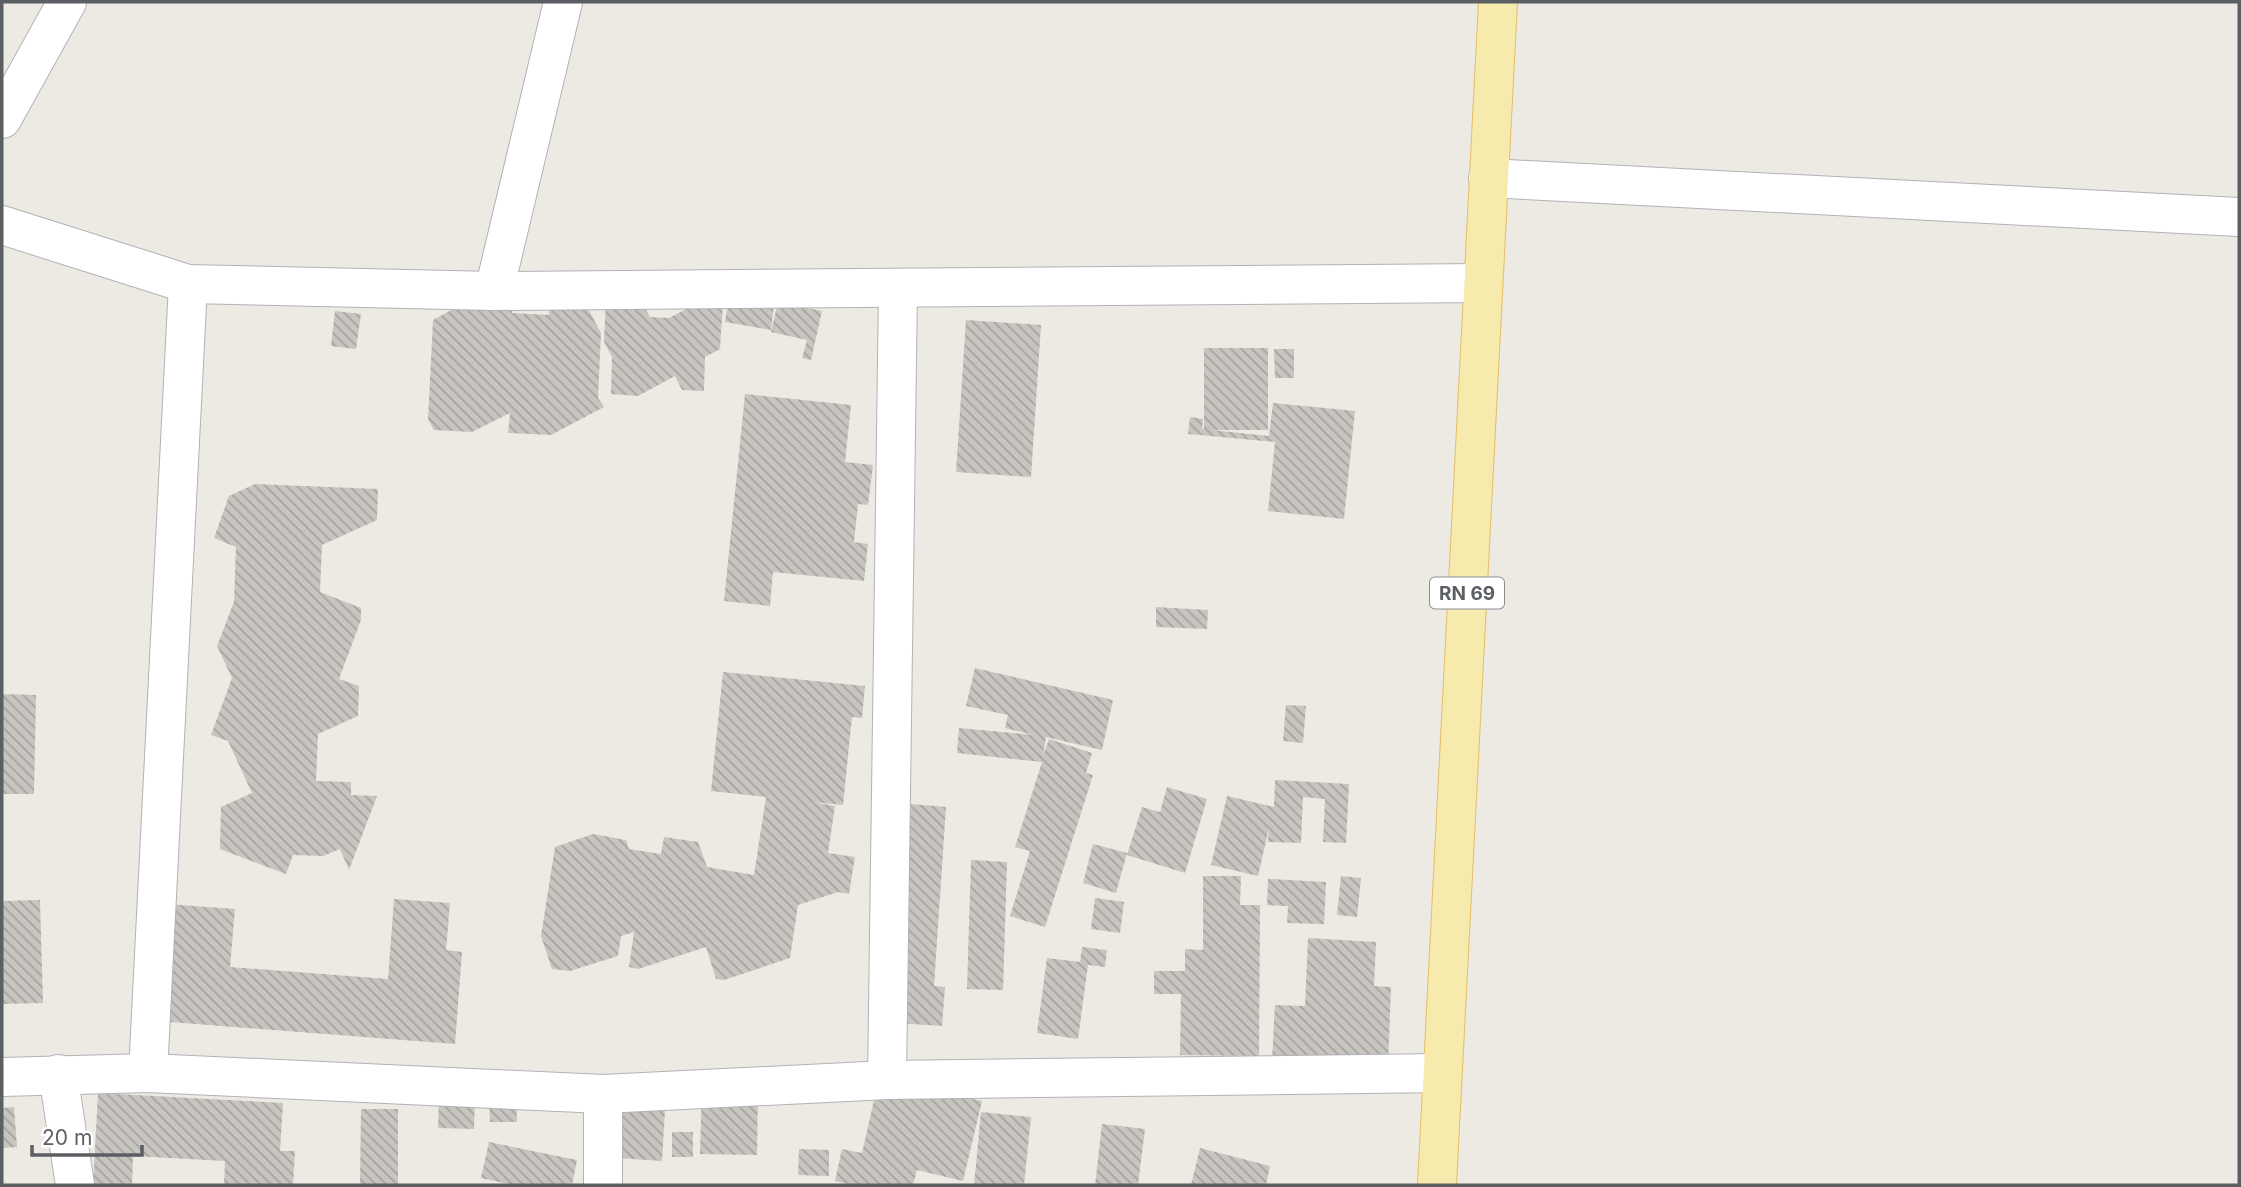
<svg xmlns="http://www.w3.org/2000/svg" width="2241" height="1187" font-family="Inter,sans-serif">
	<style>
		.building { fill: url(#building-back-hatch) }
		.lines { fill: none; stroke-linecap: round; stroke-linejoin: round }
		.street-casing { stroke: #b0b3b7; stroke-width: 40 }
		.primary-casing { stroke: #e3be65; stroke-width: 40 }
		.street { stroke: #fff; stroke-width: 38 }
		.primary { stroke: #f7eaad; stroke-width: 38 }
		.labels { text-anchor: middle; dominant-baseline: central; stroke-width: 5; stroke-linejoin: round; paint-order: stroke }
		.shield { fill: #fff; stroke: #8c8e91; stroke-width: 2 }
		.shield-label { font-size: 19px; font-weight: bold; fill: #5b5e62 }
	</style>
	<defs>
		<pattern id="building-back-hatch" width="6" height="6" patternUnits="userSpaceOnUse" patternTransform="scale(1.75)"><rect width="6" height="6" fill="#c8c5c0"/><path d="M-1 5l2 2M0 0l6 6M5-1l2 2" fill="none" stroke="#a5a39f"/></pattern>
	</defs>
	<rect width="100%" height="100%" fill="#eceae3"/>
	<g class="building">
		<polygon points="550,295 582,297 601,333 598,398 604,407 551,435 508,433 510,413 472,432 434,430 428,419 433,320 475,297 512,299 512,313 549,315"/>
		<polygon points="729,298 774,305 771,330 725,322"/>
		<polygon points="606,299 641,301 650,317 669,318 700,302 723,303 720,349 705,357 704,391 682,390 675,376 638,396 611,394 612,357 604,342"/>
		<polygon points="778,302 822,311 811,360 802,358 807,340 771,332"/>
		<polygon points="335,311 361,314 356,349 331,346"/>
		<polygon points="966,320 1041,325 1031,477 956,472"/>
		<polygon points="1204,348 1268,348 1268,430 1211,430 1269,436 1273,403 1355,411 1344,519 1268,511 1275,442 1188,434 1190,417 1203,419 1202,429 1204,429"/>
		<polygon points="1274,349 1294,349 1294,378 1275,378"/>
		<polygon points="745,394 851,405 845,462 873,465 868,505 858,504 854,542 868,544 864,581 773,572 770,606 724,601"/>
		<polygon points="255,484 378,489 377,520 322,545 320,592 361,608 361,620 339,679 359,686 358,716 318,734 316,781 351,782 351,795 377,796 349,870 340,849 323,856 293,855 286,874 220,849 221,807 252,793 228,741 211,735 232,678 217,646 234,602 236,547 214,538 229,496"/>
		<polygon points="1156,607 1208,610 1207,629 1156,627"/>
		<polygon points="975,668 1113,700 1102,750 1046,737 1043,756 1049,739 1092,753 1086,773 1093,775 1045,927 1010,916 1030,851 1015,847 1042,762 957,753 959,728 1034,735 1005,728 1008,715 966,706"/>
		<polygon points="723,672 865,686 862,718 852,717 843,805 812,802 835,806 828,853 855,857 849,894 838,892 798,905 790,958 724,980 716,979 706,947 638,969 629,967 634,932 621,936 618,956 570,971 552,969 541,936 555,847 593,834 626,840 629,849 661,854 664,837 698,842 707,867 754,875 766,797 711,791"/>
		<polygon points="2,694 36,695 34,794 2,794"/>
		<polygon points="1286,705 1306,706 1303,743 1283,741"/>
		<polygon points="1275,780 1349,784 1346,843 1323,842 1325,799 1303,797 1301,843 1268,842 1269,828 1258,876 1211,865 1227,796 1274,807"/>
		<polygon points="1167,787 1207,799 1185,873 1127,855 1142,807 1160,812"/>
		<polygon points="911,804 946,807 934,986 945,987 942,1026 896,1023"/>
		<polygon points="1093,844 1127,853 1116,893 1083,883"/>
		<polygon points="971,860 1007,862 1003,990 967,989"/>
		<polygon points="1203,876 1241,876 1240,905 1260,905 1259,1056 1180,1055 1181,994 1154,994 1154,971 1185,971 1185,949 1203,950"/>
		<polygon points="1341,876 1361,878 1357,917 1337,915"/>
		<polygon points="1268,879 1326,882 1324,924 1287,923 1288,906 1267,905"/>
		<polygon points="1095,898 1124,902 1120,933 1091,929"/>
		<polygon points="394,899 450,903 446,950 462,952 455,1044 157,1021 167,904 235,909 230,967 388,979"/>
		<polygon points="40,900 43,1003 2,1004 2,901"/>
		<polygon points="1308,938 1376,942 1374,986 1391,987 1388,1066 1272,1060 1275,1005 1305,1006"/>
		<polygon points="1082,947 1107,950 1105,967 1088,965 1078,1039 1037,1033 1047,958 1080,962"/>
		<polygon points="879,1078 982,1101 963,1181 917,1170 913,1185 853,1185 835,1181 842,1149 862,1153"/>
		<polygon points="702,1086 758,1087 757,1155 700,1154"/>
		<polygon points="489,1092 516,1093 517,1122 490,1122"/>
		<polygon points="98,1093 283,1103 280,1151 295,1151 293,1185 224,1185 225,1161 133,1156 132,1185 93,1185"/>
		<polygon points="439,1099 475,1099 474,1129 438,1128"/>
		<polygon points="14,1107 17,1147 2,1148 2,1108"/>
		<polygon points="606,1108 665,1111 662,1161 603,1157"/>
		<polygon points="361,1109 398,1109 398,1185 360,1185"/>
		<polygon points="981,1112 1031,1117 1024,1185 974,1185"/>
		<polygon points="1102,1124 1145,1129 1138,1185 1095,1185"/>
		<rect x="672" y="1132" width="21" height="25"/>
		<polygon points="489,1142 577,1160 572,1185 514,1185 481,1178"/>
		<polygon points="1200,1148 1270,1166 1266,1185 1191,1185"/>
		<polygon points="799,1149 829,1150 829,1176 798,1175"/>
	</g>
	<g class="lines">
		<g class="street-casing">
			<g id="street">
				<polyline points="2,119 67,2"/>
				<polyline points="1488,178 2239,217"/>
				<polyline points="2,225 188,284 494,291 1483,283"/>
				<polyline points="494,291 563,2"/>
				<polyline points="148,1073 188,284"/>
				<polyline points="58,1074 75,1185"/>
				<polyline points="2,1077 148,1073 603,1094 887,1080 1442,1073"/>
				<polyline points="887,1080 898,289"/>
				<polyline points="603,1094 603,1185"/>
			</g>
		</g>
		<g class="primary-casing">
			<polyline id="primary" points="1437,1185 1498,2"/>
		</g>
		<use href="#street" class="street"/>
		<use href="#primary" class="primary"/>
	</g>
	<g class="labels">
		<rect class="shield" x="1430" y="577.5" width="74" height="31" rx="5"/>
		<g class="shield-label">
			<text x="1467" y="593">RN 69</text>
		</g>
	</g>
	<rect width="2241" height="1187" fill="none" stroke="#5b5e62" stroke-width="7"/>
	<path d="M32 1145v10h110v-10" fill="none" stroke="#5b5e62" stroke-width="3.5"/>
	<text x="42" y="1145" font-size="21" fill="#5b5e62" stroke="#ffffff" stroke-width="5" paint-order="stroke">20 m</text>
</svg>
